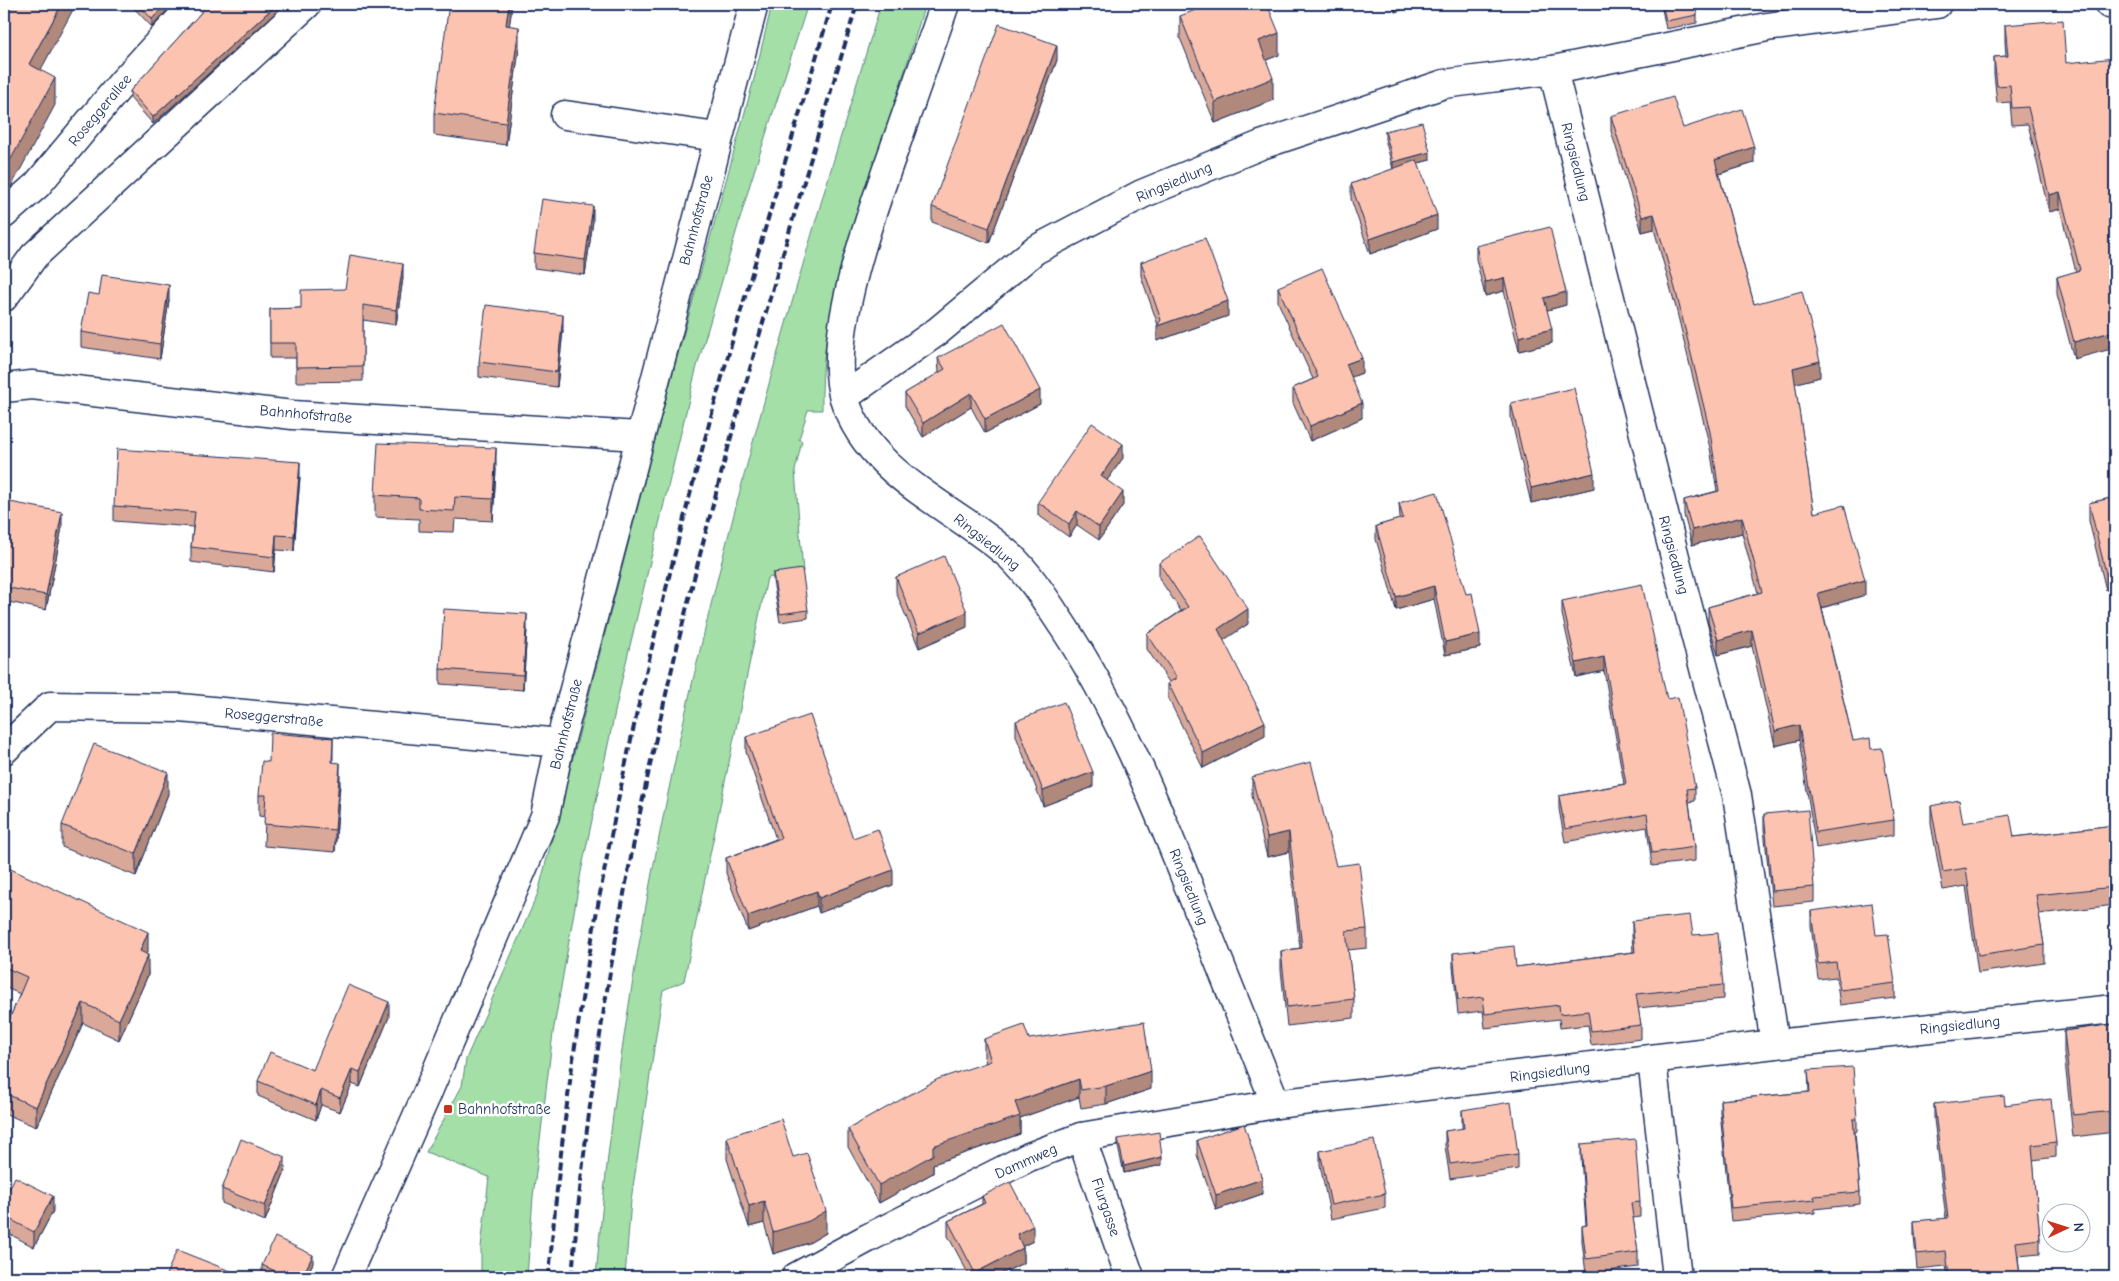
<svg xmlns="http://www.w3.org/2000/svg" width="2119" height="1281" font-family="'Comic Neue',sans-serif">
	<style>
		.green { fill: #a3dfa6; stroke: #5f8782 }
		.lines { fill: none; stroke-linecap: round; stroke-linejoin: round }
		.minor-casing { stroke: #1b2f5e; stroke-width: 31 }
		.minor { stroke: #fff; stroke-width: 28 }
		.rail { stroke: #1b2f5e; stroke-width: 4; stroke-dasharray: 8 4; stroke-linecap: butt }
		.wall { fill: #d9a898; stroke: #1b2f5e }
		.shaded-wall { fill: #b0887c; stroke: #1b2f5e }
		.building { fill: #fcc3b1; stroke: #1b2f5e }
		.poi-dot { fill: #c8321e; stroke: #fff; stroke-width: 2 }
		.labels { text-anchor: middle; dominant-baseline: central; stroke-width: 5; stroke-linejoin: round; paint-order: stroke }
		.street-label { font-size: 15px; fill: #1b2f5e; stroke: #fff }
		.poi-label { font-size: 15px; fill: #1b2f5e; stroke: #fff; text-anchor: start }
	</style>
	<rect width="100%" height="100%" fill="#fff"/>
	<filter id="ink" filterUnits="userSpaceOnUse"><feTurbulence type="fractalNoise" baseFrequency=".02" numOctaves="2"/><feDisplacementMap in="SourceGraphic" scale="10" xChannelSelector="R" yChannelSelector="G"/><feConvolveMatrix kernelMatrix="1 2 1 2 8 2 1 2 1" color-interpolation-filters="sRGB"/></filter>
	<g filter="url(#ink)">
		<g class="green">
			<polygon points="772,4 808,4 751,181 696,370 622,679 581,872 553,1033 533,1197 527,1277 481,1277 481,1247 489,1177 426,1152 462,1086 466,1059 538,893 663,409 754,79"/>
			<path d="M881,4H925C910,56 893,108 876,159C848,242 820,321 822,410H808L799,439L802,441L795,471L803,572L767,578L684,981L663,990L631,1200L625,1277H596C631,843 754,419 881,4Z"/>
		</g>
		<g class="lines">
			<g class="minor-casing">
				<g id="minor">
					<path d="M945,4C929,49 913,95 897,141C875,203 825,335 844,398C868,476 954,506 1010,556C1031,576 1047,602 1063,626C1115,705 1152,794 1187,882C1217,956 1247,1030 1276,1104L1775,1044L2115,1009"/>
					<polyline points="2109,4 2115,5"/>
					<polyline points="1553,70 1767,27 1937,4"/>
					<polyline points="565,115 717,137"/>
					<polyline points="4,214 37,185 122,83 194,4"/>
					<polyline points="4,297 34,256 307,4"/>
					<polyline points="4,388 32,385 293,415 639,436"/>
					<polyline points="844,397 938,331 1035,250 1142,194 1261,145 1444,84 1553,70 1669,534 1737,795 1775,1044"/>
					<polyline points="4,750 50,706 180,708 560,743"/>
					<polyline points="1652,1060 1677,1277"/>
					<polyline points="1081,1137 1130,1277"/>
					<polyline points="346,1277 426,1096 545,816 560,743 754,4"/>
					<polyline points="796,1277 868,1238 1029,1157 1081,1137 1276,1104"/>
				</g>
			</g>
			<use href="#minor" class="minor"/>
			<g class="rail">
				<path d="M549,1277C573,969 642,660 726,363C760,243 797,123 832,4"/>
				<path d="M572,1277C606,842 732,420 857,4"/>
			</g>
		</g>
		<g class="wall">
			<polygon points="130,4 173,4 152,27"/>
			<polygon points="207,4 285,4 153,124 130,98 130,91 206,7"/>
			<polygon points="511,4 511,14 509,26 519,48 506,145 434,135 434,113"/>
			<polygon points="1392,4 1418,4 1395,12"/>
			<polygon points="1661,4 1695,4 1697,15 1697,23 1666,29"/>
			<polygon points="1180,16 1279,55 1266,60 1273,100 1215,123 1180,38"/>
			<polygon points="2005,25 2066,63 2114,225 2074,359 2057,294 2057,277 2076,272 2060,209 2049,212 2028,124 2012,125 2010,102 1997,103 1994,74 1994,57 2006,56 2005,42"/>
			<polygon points="1057,60 989,243 932,222 932,207"/>
			<polygon points="1611,116 1683,128 1754,163 1719,174 1754,304 1820,377 1795,383 1814,513 1865,595 1822,608 1853,741 1871,749 1894,820 1894,835 1816,848 1799,740 1775,746 1752,646 1718,655 1708,622 1708,607 1758,593 1742,533 1692,545 1684,515 1684,500 1717,491 1710,448 1676,308 1654,229 1642,232 1611,131"/>
			<polygon points="1385,131 1430,160 1418,163 1437,229 1370,254 1351,199 1351,184 1393,169 1385,139"/>
			<polygon points="593,221 585,275 534,268 534,253"/>
			<polygon points="1476,246 1566,305 1547,310 1552,343 1519,351 1504,291 1485,296 1476,259"/>
			<polygon points="1141,262 1228,316 1157,341 1158,325 1141,276"/>
			<polygon points="403,278 396,325 363,320 363,381 296,382 296,358 270,358 270,309 301,308"/>
			<polygon points="1278,287 1362,373 1351,377 1362,418 1310,441 1293,403 1293,388 1313,379 1278,302"/>
			<polygon points="99,295 169,300 160,359 81,347 81,332"/>
			<polygon points="563,330 557,387 479,377 479,362"/>
			<polygon points="938,358 1040,404 985,433 971,407 923,437 905,406 905,393 939,373"/>
			<polygon points="1511,403 1594,488 1531,503 1511,418"/>
			<polygon points="1123,458 1107,480 1123,505 1099,540 1077,525 1069,537 1038,515 1038,502"/>
			<polygon points="496,469 493,521 455,519 454,532 419,531 419,519 375,517 375,495"/>
			<polygon points="300,477 294,551 276,550 274,572 191,562 191,547 193,527 114,521 114,506"/>
			<polygon points="2115,497 2115,588 2106,590 2089,521 2089,503"/>
			<polygon points="1399,503 1480,648 1445,655 1434,599 1396,610 1376,539 1376,526 1400,519"/>
			<polygon points="62,527 46,610 4,601 4,533"/>
			<polygon points="1159,563 1248,624 1223,640 1265,736 1203,768 1168,698 1168,683 1169,682 1147,649 1147,634 1181,611 1159,578"/>
			<polygon points="773,573 808,610 808,618 780,622 773,581"/>
			<polygon points="896,577 967,627 919,648 896,592"/>
			<polygon points="1562,601 1667,699 1695,788 1695,801 1689,802 1695,847 1695,861 1652,866 1647,827 1565,842 1559,809 1559,796 1624,784 1604,671 1576,677 1562,614"/>
			<polygon points="527,629 523,690 440,684 440,669"/>
			<polygon points="1016,721 1093,787 1043,806 1016,736"/>
			<polygon points="746,737 853,838 893,885 819,913 817,906 748,931 726,873 726,858 776,839 746,752"/>
			<polygon points="333,762 340,784 335,852 264,846 265,817 259,816 259,795"/>
			<polygon points="1252,777 1336,866 1367,929 1367,948 1348,950 1354,999 1354,1018 1287,1026 1281,970 1281,951 1300,948 1289,852 1267,857 1252,796"/>
			<polygon points="168,794 136,876 62,847 62,825"/>
			<polygon points="1931,806 1963,823 2014,837 2115,825 2115,905 2039,914 2044,945 2044,963 1978,973 1966,886 1943,890 1931,824"/>
			<polygon points="1764,814 1814,887 1814,902 1772,906 1764,829"/>
			<polygon points="4,866 148,952 147,955 148,975 119,1040 83,1023 36,1127 4,1113 4,1032 20,994 4,987"/>
			<polygon points="1811,911 1895,983 1895,998 1840,1005 1836,977 1818,979 1811,926"/>
			<polygon points="1632,921 1693,935 1723,985 1723,999 1638,1008 1641,1025 1641,1039 1591,1045 1588,1025 1560,1028 1559,1019 1485,1028 1483,1011 1458,1014 1453,967 1453,953 1516,967 1633,952 1632,935"/>
			<polygon points="389,1017 360,1087 352,1084 340,1112 321,1105 316,1120 258,1096 258,1081 313,1070"/>
			<polygon points="2115,1024 2115,1132 2073,1137 2064,1052 2064,1031"/>
			<polygon points="984,1039 1029,1039 1151,1089 1106,1104 1081,1108 1079,1097 1020,1118 1020,1134 933,1164 933,1173 879,1203 848,1147 848,1129 986,1063 984,1057"/>
			<polygon points="1808,1070 1857,1119 1857,1131 1855,1132 1860,1192 1860,1204 1815,1209 1815,1213 1731,1221 1720,1113 1720,1100 1809,1092"/>
			<polygon points="1934,1104 2005,1105 2056,1142 2056,1157 2033,1160 2040,1239 2040,1254 2018,1256 2020,1277 1948,1277 1946,1266 1917,1269 1914,1236 1914,1221 1946,1219 1934,1119"/>
			<polygon points="1462,1110 1518,1154 1518,1169 1450,1179 1445,1146 1445,1131 1462,1129"/>
			<polygon points="727,1137 793,1157 826,1233 809,1243 773,1254 764,1223 749,1227 727,1159"/>
			<polygon points="1118,1139 1162,1165 1124,1173 1118,1147"/>
			<polygon points="1197,1140 1262,1194 1216,1210 1197,1155"/>
			<polygon points="1581,1144 1640,1202 1640,1217 1633,1218 1638,1252 1638,1267 1586,1274 1582,1241 1582,1226 1586,1225 1581,1158"/>
			<polygon points="1320,1151 1385,1194 1385,1208 1331,1219 1320,1165"/>
			<polygon points="285,1171 265,1221 222,1203 222,1189"/>
			<polygon points="982,1196 1033,1241 1023,1246 1023,1263 995,1277 970,1277 948,1236 948,1221 982,1204"/>
			<polygon points="4,1200 53,1211 34,1247 4,1231"/>
			<polygon points="313,1263 306,1277 272,1277 262,1272 262,1265"/>
		</g>
		<g class="shaded-wall">
			<polygon points="62,4 76,4 29,92 29,64"/>
			<polygon points="166,4 173,4 152,27 152,19"/>
			<polygon points="277,4 285,4 153,124 153,117"/>
			<polygon points="509,4 511,4 511,14 506,47 506,25"/>
			<polygon points="1395,4 1418,4 1395,12"/>
			<polygon points="1758,4 1779,4 1758,10"/>
			<polygon points="519,27 519,48 506,145 506,123"/>
			<polygon points="1279,33 1279,55 1259,63 1259,41"/>
			<polygon points="1057,45 1057,60 989,243 989,228"/>
			<polygon points="55,78 55,105 11,187 4,193 4,166"/>
			<polygon points="1273,78 1273,100 1215,123 1215,102"/>
			<polygon points="1754,147 1754,163 1715,175 1715,160"/>
			<polygon points="1430,152 1430,160 1393,170 1393,162"/>
			<polygon points="2060,192 2060,209 2049,212 2049,195"/>
			<polygon points="593,206 593,221 585,275 585,260"/>
			<polygon points="2115,208 2115,225 2109,226 2109,209"/>
			<polygon points="1654,214 1654,229 1642,232 1642,217"/>
			<polygon points="1437,215 1437,229 1370,254 1370,239"/>
			<polygon points="403,264 403,278 396,325 396,310"/>
			<polygon points="1504,278 1504,291 1485,296 1485,282"/>
			<polygon points="169,285 169,300 160,359 160,344"/>
			<polygon points="1566,292 1566,305 1544,311 1544,298"/>
			<polygon points="1228,301 1228,316 1157,341 1157,326"/>
			<polygon points="563,315 563,330 557,387 557,372"/>
			<polygon points="1552,329 1552,343 1519,351 1519,337"/>
			<polygon points="2115,331 2115,348 2074,359 2074,342"/>
			<polygon points="1362,358 1362,373 1346,379 1346,364"/>
			<polygon points="1820,361 1820,377 1793,384 1793,368"/>
			<polygon points="1040,390 1040,404 985,433 985,419"/>
			<polygon points="971,393 971,407 923,437 923,423"/>
			<polygon points="1362,403 1362,418 1310,441 1310,426"/>
			<polygon points="1123,444 1123,458 1101,489 1101,476"/>
			<polygon points="496,448 496,469 493,521 493,499"/>
			<polygon points="300,462 300,477 294,551 294,536"/>
			<polygon points="1594,473 1594,488 1531,503 1531,488"/>
			<polygon points="1123,492 1123,505 1099,540 1099,527"/>
			<polygon points="1077,511 1077,525 1069,537 1069,524"/>
			<polygon points="62,512 62,527 46,610 46,595"/>
			<polygon points="1742,517 1742,533 1692,545 1692,530"/>
			<polygon points="276,535 276,550 274,572 274,557"/>
			<polygon points="2115,570 2115,588 2106,590 2106,573"/>
			<polygon points="1865,580 1865,595 1818,609 1818,593"/>
			<polygon points="1434,586 1434,599 1396,610 1396,597"/>
			<polygon points="1248,609 1248,624 1218,644 1218,629"/>
			<polygon points="967,612 967,627 919,648 919,633"/>
			<polygon points="527,614 527,629 523,690 523,675"/>
			<polygon points="1752,630 1752,646 1718,655 1718,640"/>
			<polygon points="1480,634 1480,648 1445,655 1445,642"/>
			<polygon points="1604,657 1604,671 1576,677 1576,663"/>
			<polygon points="1265,722 1265,736 1203,768 1203,753"/>
			<polygon points="1799,725 1799,740 1775,746 1775,731"/>
			<polygon points="333,738 333,760 332,784 332,762"/>
			<polygon points="340,763 340,784 335,852 335,830"/>
			<polygon points="168,772 168,794 136,876 136,854"/>
			<polygon points="1093,772 1093,787 1043,806 1043,791"/>
			<polygon points="1289,832 1289,852 1267,857 1267,837"/>
			<polygon points="893,870 893,885 819,913 819,898"/>
			<polygon points="817,891 817,906 748,931 748,916"/>
			<polygon points="148,932 148,952 140,971 140,951"/>
			<polygon points="148,955 148,975 119,1040 119,1020"/>
			<polygon points="389,1002 389,1017 360,1087 360,1072"/>
			<polygon points="83,1003 83,1023 36,1127 36,1107"/>
			<polygon points="352,1069 352,1084 340,1112 340,1098"/>
			<polygon points="1151,1071 1151,1089 1106,1104 1106,1086"/>
			<polygon points="1079,1079 1079,1097 1020,1118 1020,1134 933,1164 933,1173 879,1203 879,1185 933,1146 1015,1102"/>
			<polygon points="321,1090 321,1105 316,1120 316,1105"/>
			<polygon points="285,1157 285,1171 265,1221 265,1206"/>
			<polygon points="1162,1157 1162,1165 1124,1173 1124,1166"/>
			<polygon points="1262,1179 1262,1194 1216,1210 1216,1195"/>
			<polygon points="53,1196 53,1211 34,1247 34,1232"/>
			<polygon points="764,1201 764,1223 749,1227 749,1206"/>
			<polygon points="826,1211 826,1233 809,1243 773,1254 773,1232"/>
			<polygon points="1033,1226 1033,1241 1017,1249 1017,1234"/>
			<polygon points="1023,1248 1023,1263 995,1277 975,1277 975,1273"/>
			<polygon points="313,1255 313,1263 306,1277 302,1277"/>
		</g>
		<g class="building">
			<polygon points="4,4 62,4 29,64 55,78 11,159 4,166"/>
			<polygon points="138,4 166,4 152,19"/>
			<polygon points="207,4 277,4 153,117 130,91 206,7"/>
			<polygon points="449,4 509,4 506,25 519,27 506,123 434,113"/>
			<polygon points="1211,4 1267,4 1279,33 1259,41 1273,78 1215,102 1180,16"/>
			<polygon points="1662,4 1695,4 1697,15 1666,21"/>
			<polygon points="2063,20 2066,63 2115,58 2115,208 2109,209 2115,231 2115,331 2074,342 2057,277 2080,270 2060,192 2049,195 2028,107 2012,108 2010,85 1997,86 1994,57 2008,56 2005,25"/>
			<polygon points="999,24 1057,45 989,228 932,207"/>
			<polygon points="1673,97 1683,128 1742,109 1754,147 1715,160 1754,304 1802,291 1820,361 1793,368 1814,513 1844,505 1865,580 1818,593 1853,741 1870,738 1871,749 1882,748 1894,820 1816,832 1799,725 1775,731 1752,630 1718,640 1708,607 1762,592 1742,517 1692,530 1684,500 1719,491 1710,432 1676,292 1654,214 1642,217 1611,116"/>
			<polygon points="1422,122 1430,152 1393,162 1385,131"/>
			<polygon points="1417,160 1437,215 1370,239 1351,184"/>
			<polygon points="542,199 593,206 585,260 534,253"/>
			<polygon points="1550,227 1566,292 1544,298 1552,329 1519,337 1504,278 1485,282 1476,246"/>
			<polygon points="1205,238 1228,301 1157,326 1161,320 1141,262"/>
			<polygon points="350,255 403,264 396,310 363,305 363,366 296,367 296,343 270,343 270,309 301,308 301,290 345,289"/>
			<polygon points="1322,268 1362,358 1346,364 1362,403 1310,426 1293,388 1318,377 1278,287"/>
			<polygon points="102,275 169,285 160,344 81,332 88,293 99,295"/>
			<polygon points="486,305 563,315 557,372 479,362"/>
			<polygon points="1004,323 1040,390 985,419 971,393 923,423 905,393 945,369 938,358"/>
			<polygon points="1574,388 1594,473 1531,488 1511,403"/>
			<polygon points="1092,423 1123,444 1101,476 1123,492 1099,527 1077,511 1069,524 1038,502"/>
			<polygon points="378,443 496,448 493,499 455,497 454,511 419,509 419,498 375,495"/>
			<polygon points="117,449 300,462 294,536 276,535 274,557 191,547 195,512 114,506"/>
			<polygon points="1437,492 1466,594 1472,593 1480,634 1445,642 1434,586 1396,597 1376,526 1403,518 1399,503"/>
			<polygon points="2115,497 2115,570 2106,573 2089,503"/>
			<polygon points="10,502 62,512 46,595 4,587 4,533"/>
			<polygon points="1200,536 1248,609 1218,629 1265,722 1203,753 1168,683 1177,678 1147,634 1188,607 1159,563"/>
			<polygon points="944,556 967,612 919,633 896,577"/>
			<polygon points="802,569 808,610 780,614 773,573"/>
			<polygon points="1642,584 1667,699 1678,697 1695,788 1687,789 1695,847 1652,853 1647,814 1565,829 1559,796 1626,784 1604,657 1576,663 1562,601"/>
			<polygon points="444,609 527,614 523,675 440,669"/>
			<polygon points="1064,702 1093,772 1043,791 1016,721"/>
			<polygon points="810,715 853,838 878,829 893,870 819,898 817,891 748,916 726,858 781,838 746,737"/>
			<polygon points="270,733 333,738 332,762 340,763 335,830 264,824 266,795 259,795 262,761 269,762"/>
			<polygon points="94,744 168,772 136,854 62,825"/>
			<polygon points="1311,762 1336,866 1359,863 1367,929 1346,931 1354,999 1287,1007 1281,951 1302,948 1289,832 1267,837 1252,777"/>
			<polygon points="1959,800 1963,823 2010,815 2014,837 2115,825 2115,887 2036,895 2044,945 1978,955 1966,868 1943,872 1931,806"/>
			<polygon points="1808,810 1814,887 1772,891 1764,814"/>
			<polygon points="4,866 148,932 140,951 148,955 119,1020 83,1003 36,1107 4,1093 4,1032 27,977 4,967"/>
			<polygon points="1872,903 1876,935 1888,934 1895,983 1840,990 1836,962 1818,964 1811,911"/>
			<polygon points="1690,915 1693,935 1718,933 1723,985 1636,994 1641,1025 1591,1031 1588,1011 1560,1014 1559,1005 1485,1014 1483,997 1458,1000 1453,953 1514,946 1516,967 1635,952 1632,921"/>
			<polygon points="348,985 389,1002 360,1072 352,1069 340,1098 321,1090 316,1105 258,1081 270,1052 313,1070"/>
			<polygon points="1144,1022 1151,1071 1106,1086 1081,1090 1079,1079 1015,1102 1020,1116 933,1146 933,1155 879,1185 848,1129 938,1079 991,1061 984,1039 1024,1025 1029,1039"/>
			<polygon points="2115,1024 2115,1111 2073,1115 2064,1031"/>
			<polygon points="1853,1067 1857,1119 1853,1119 1860,1192 1814,1196 1815,1200 1731,1208 1720,1100 1810,1092 1808,1070"/>
			<polygon points="2004,1096 2005,1105 2051,1099 2056,1142 2032,1145 2040,1239 2016,1242 2020,1277 1949,1277 1946,1251 1917,1254 1914,1221 1948,1218 1934,1104"/>
			<polygon points="1511,1102 1518,1154 1450,1164 1445,1131 1464,1128 1462,1110"/>
			<polygon points="781,1119 793,1157 807,1153 826,1211 809,1221 773,1232 764,1201 749,1206 727,1137"/>
			<polygon points="1244,1124 1262,1179 1216,1195 1197,1140"/>
			<polygon points="1159,1132 1162,1157 1124,1166 1118,1139"/>
			<polygon points="241,1139 285,1157 265,1206 222,1189"/>
			<polygon points="1635,1139 1640,1202 1631,1203 1638,1252 1586,1259 1582,1226 1587,1225 1581,1144"/>
			<polygon points="1374,1140 1385,1194 1331,1205 1320,1151"/>
			<polygon points="15,1177 53,1196 34,1232 4,1216 4,1200"/>
			<polygon points="1010,1182 1033,1226 1017,1234 1023,1248 975,1273 948,1221 985,1203 982,1196"/>
			<polygon points="275,1237 313,1255 302,1277 288,1277 262,1265"/>
			<polygon points="177,1250 243,1276 243,1277 165,1277"/>
			<polygon points="1599,1272 1599,1277 1555,1277"/>
		</g>
	</g>
	<rect class="poi-dot" x="443" y="1104" width="10" height="10" rx="2.5"/>
	<g class="labels">
		<g class="street-label">
			<text transform="translate(100 110) rotate(-50)">Roseggerallee</text>
			<text transform="translate(1576 162) rotate(76)">Ringsiedlung</text>
			<text transform="translate(1174 182) rotate(-23)">Ringsiedlung</text>
			<text transform="translate(696 220) rotate(-75)">Bahnhofstraße</text>
			<text transform="translate(306 414) rotate(5)">Bahnhofstraße</text>
			<text transform="translate(987 542) rotate(39)">Ringsiedlung</text>
			<text transform="translate(1674 555) rotate(75)">Ringsiedlung</text>
			<text transform="translate(274 717) rotate(5)">Roseggerstraße</text>
			<text transform="translate(566 724) rotate(-76)">Bahnhofstraße</text>
			<text transform="translate(1189 887) rotate(68)">Ringsiedlung</text>
			<text transform="translate(1960 1025) rotate(-6)">Ringsiedlung</text>
			<text transform="translate(1550 1072) rotate(-7)">Ringsiedlung</text>
			<text transform="translate(1026 1161) rotate(-24)">Dammweg</text>
			<text transform="translate(1106 1207) rotate(71)">Flurgasse</text>
		</g>
		<g class="poi-label">
			<text x="458" y="1109">Bahnhofstraße</text>
		</g>
	</g>
	<rect width="2119" height="1281" fill="none" stroke="#fff" stroke-width="20"/>
	<rect x="10" y="10" width="2099" height="1261" fill="none" stroke="#1b2f5e" stroke-width="2" filter="url(#ink)"/>
	<g transform="translate(2066 1228) rotate(86)"><circle r="24" fill="#ffffff" stroke="#a4acbf"/>
	<path d="M0-4L9 19L0 12L-9 19Z" fill="#c8321e"/>
	<text y="-8" font-size="14" font-weight="bold" text-anchor="middle" fill="#1b2f5e">N</text>
	</g>
</svg>
